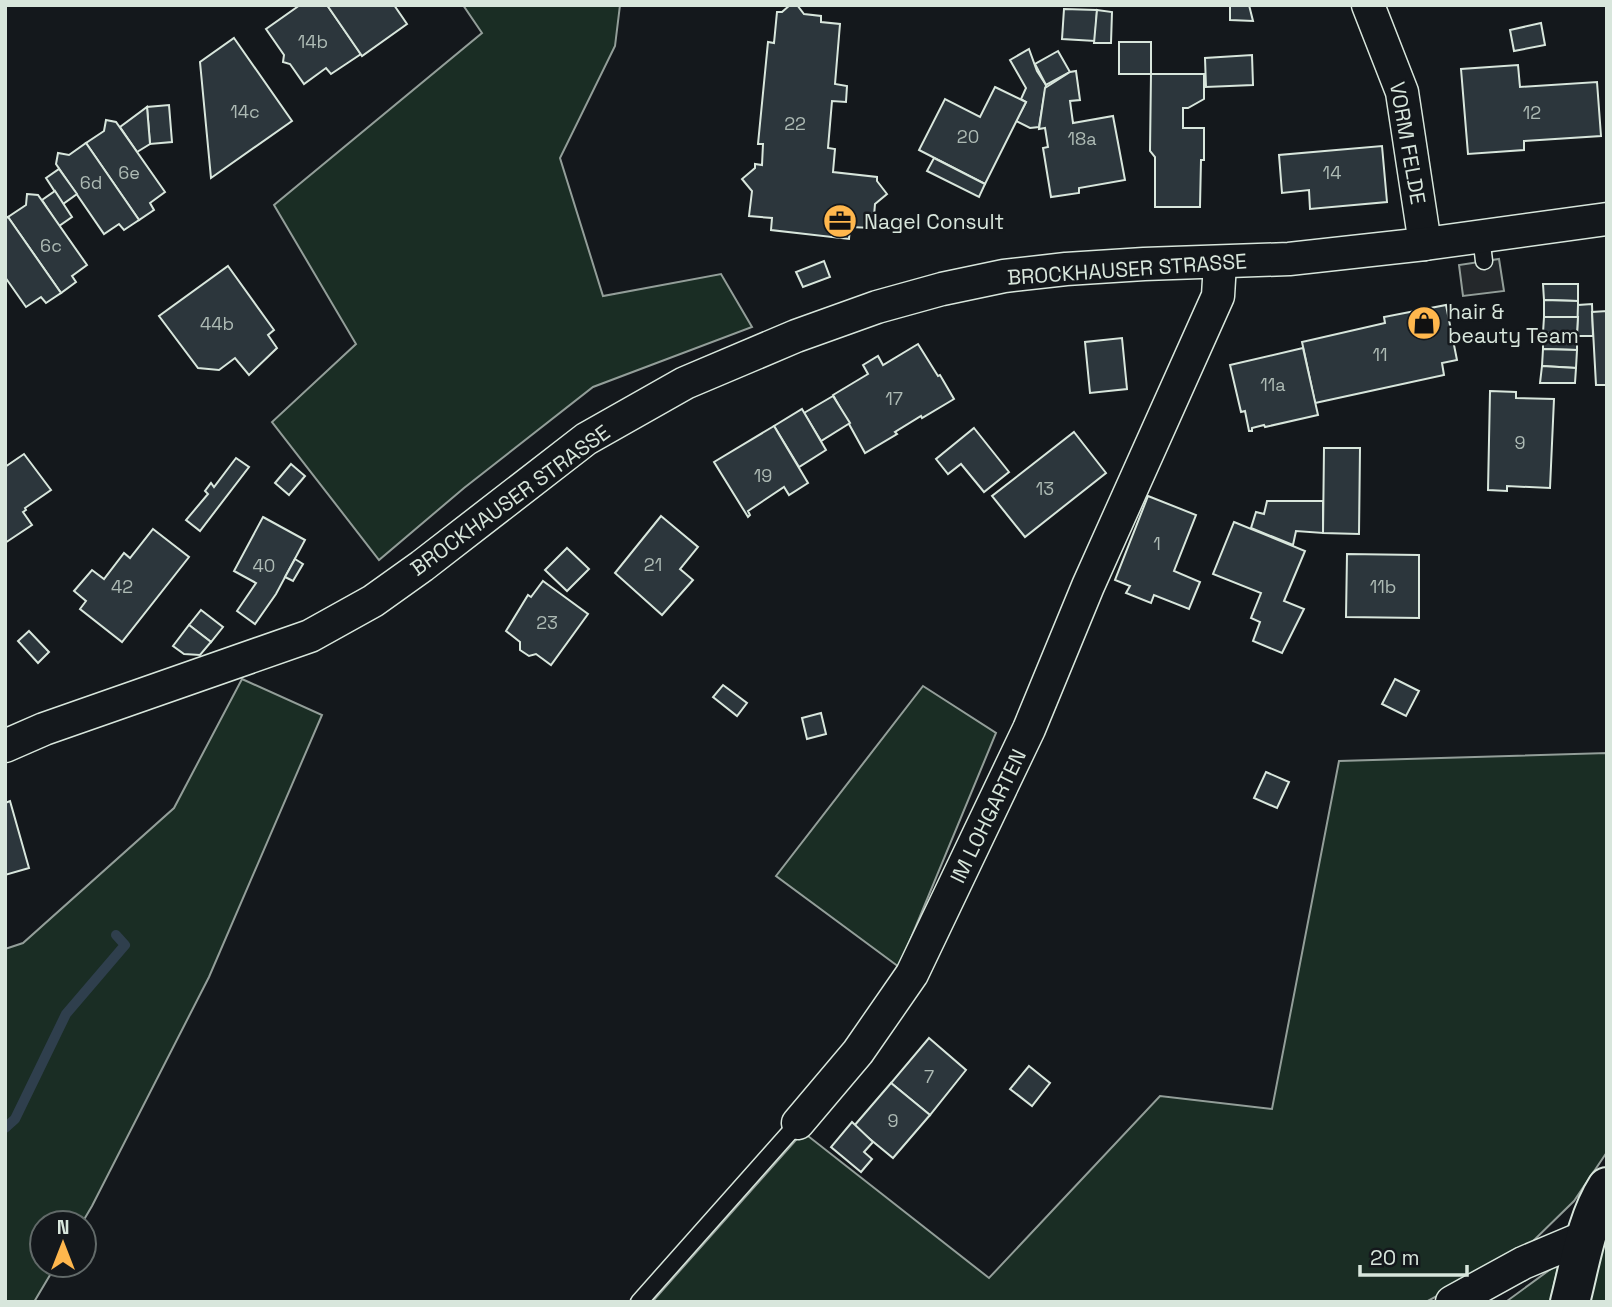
<svg xmlns="http://www.w3.org/2000/svg" width="1612" height="1307" font-family="'Space Grotesk',sans-serif">
	<style>
		.green { fill: #1a2d24; stroke: #939e99; stroke-width: 2 }
		.parking { fill: #24282b; stroke: #939e99; stroke-width: 2 }
		.lines { fill: none; stroke-linecap: round; stroke-linejoin: round }
		.stream { stroke: #2f3f4d; stroke-width: 10 }
		.building { fill: #2c363c; stroke: #d8e6dc; stroke-width: 2 }
		.service-casing { stroke: #d8e6dc; stroke-width: 19 }
		.minor-casing { stroke: #d8e6dc; stroke-width: 35 }
		.secondary-casing { stroke: #d8e6dc; stroke-width: 42 }
		.service { stroke: #14181c; stroke-width: 16 }
		.minor { stroke: #14181c; stroke-width: 32 }
		.secondary { stroke: #14181c; stroke-width: 38 }
		.labels { text-anchor: middle; dominant-baseline: central; stroke-width: 5; stroke-linejoin: round; paint-order: stroke }
		.number-label { font-size: 18px; fill: #adbab4 }
		.street-label { font-size: 21px; fill: #d8e6dc; stroke: #14181c }
		.poi-label { font-size: 21px; fill: #d8e6dc; stroke: #14181c; text-anchor: start }
	</style>
	<rect width="100%" height="100%" fill="#14181c"/>
	<g class="green">
		<polygon points="463,5 620,5 615,46 560,158 603,296 721,274 752,327 593,387 464,488 379,560 272,422 356,344 274,205 482,33"/>
		<polygon points="242,679 322,715 209,977 92,1206 82,1223 42,1223 42,1265 56,1265 34,1302 5,1302 5,949 23,943 174,808"/>
		<polygon points="923,686 996,733 899,967 776,876"/>
		<polygon points="1607,753 1607,1152 1574,1201 1527,1247 1426,1302 652,1302 803,1132 989,1278 1160,1096 1272,1109 1339,761"/>
		<polygon points="1607,1232 1607,1302 1582,1302"/>
		<polygon points="1559,1263 1550,1302 1507,1301"/>
	</g>
	<polygon class="parking" points="1499,259 1504,291 1463,296 1459,265"/>
	<g class="lines">
		<polyline class="stream" points="5,1128 15,1119 66,1014 125,945 116,935"/>
	</g>
	<g class="building">
		<polygon points="300,5 327,5 361,54 331,74 326,68 304,84 290,64 283,62 284,55 266,29"/>
		<polygon points="327,5 394,5 407,24 362,56"/>
		<polygon points="790,5 797,5 804,14 821,16 821,22 840,24 835,84 847,86 846,102 832,101 828,148 835,149 833,172 877,177 877,181 887,194 875,204 873,228 850,227 849,239 771,230 772,218 749,216 752,191 742,179 755,168 755,164 762,165 763,144 758,144 768,42 774,43 777,12 782,12"/>
		<polygon points="1230,5 1249,5 1253,21 1230,20"/>
		<polygon points="1064,9 1097,10 1095,41 1062,39"/>
		<polygon points="1097,10 1112,12 1111,43 1094,43"/>
		<polygon points="1541,23 1545,45 1514,51 1510,30"/>
		<polygon points="234,38 292,121 211,178 200,62"/>
		<rect x="1119" y="42" width="32" height="32"/>
		<polygon points="1029,49 1037,71 1046,85 1039,127 1030,128 1016,121 1026,102 1021,99 1026,88 1010,60"/>
		<polygon points="1058,51 1070,72 1046,85 1035,64"/>
		<polygon points="1252,55 1253,85 1206,87 1205,58"/>
		<polygon points="1518,65 1520,87 1597,82 1601,136 1524,141 1524,150 1468,154 1461,69"/>
		<polygon points="1076,71 1080,100 1070,101 1073,123 1113,116 1125,180 1079,188 1079,193 1051,197 1043,148 1048,147 1045,128 1039,129 1045,88 1070,72"/>
		<polygon points="1151,74 1204,74 1204,99 1188,108 1183,108 1183,128 1204,128 1204,160 1201,160 1200,207 1155,207 1155,157 1150,151"/>
		<polygon points="995,87 1026,102 985,184 919,150 945,99 980,117"/>
		<polygon points="169,105 172,142 150,144 147,107"/>
		<polygon points="147,107 150,144 137,152 120,127"/>
		<polygon points="106,120 116,122 165,192 150,203 154,210 139,220 86,143 104,131"/>
		<polygon points="86,143 139,220 124,230 119,224 104,234 56,164 58,153 69,155"/>
		<polygon points="1382,146 1387,202 1310,209 1309,190 1282,193 1279,155"/>
		<polygon points="934,158 985,184 979,197 927,171"/>
		<polygon points="59,169 77,194 63,204 46,178"/>
		<polygon points="55,191 72,217 59,226 42,200"/>
		<polygon points="27,194 38,195 87,265 72,276 76,282 61,293 8,217 26,205"/>
		<polygon points="8,217 61,293 46,303 41,297 26,307 5,277 5,219"/>
		<polygon points="824,261 830,277 803,287 796,272"/>
		<polygon points="228,266 274,330 268,335 277,348 249,375 235,358 219,370 198,368 159,316"/>
		<polygon points="1543,284 1578,284 1578,301 1544,300"/>
		<polygon points="1544,300 1578,301 1578,317 1544,317"/>
		<polygon points="1592,304 1593,336 1577,336 1578,305"/>
		<polygon points="1446,305 1457,360 1442,363 1444,375 1315,403 1302,342 1385,323 1384,317"/>
		<polygon points="1607,311 1607,385 1596,385 1592,312"/>
		<polygon points="1544,317 1578,317 1577,333 1543,333"/>
		<polygon points="1543,333 1577,333 1577,350 1543,349"/>
		<polygon points="1122,338 1127,389 1090,393 1085,342"/>
		<polygon points="918,344 938,376 940,375 954,399 922,418 921,416 895,432 897,434 865,453 833,395 868,374 863,365 878,356 883,365"/>
		<polygon points="1303,348 1318,415 1265,427 1264,425 1252,428 1252,431 1249,431 1245,411 1241,412 1230,365"/>
		<polygon points="1543,349 1577,350 1576,368 1542,366"/>
		<polygon points="1542,366 1576,368 1575,383 1540,383"/>
		<polygon points="1490,391 1516,392 1516,398 1554,399 1550,488 1507,486 1507,491 1488,490"/>
		<polygon points="833,396 850,423 821,441 804,413"/>
		<polygon points="802,409 826,450 799,467 774,426"/>
		<polygon points="774,426 808,483 789,495 784,487 748,511 750,515 748,517 714,462"/>
		<polygon points="974,428 1009,472 984,492 961,464 948,474 936,459"/>
		<polygon points="1074,432 1106,473 1025,537 992,496"/>
		<polygon points="1324,448 1360,448 1359,534 1323,533"/>
		<polygon points="24,454 51,490 25,508 26,510 23,512 32,525 5,543 5,467"/>
		<polygon points="236,458 249,467 200,531 186,520 208,494 205,491 211,483 214,487"/>
		<polygon points="291,464 305,476 289,495 275,483"/>
		<polygon points="1148,496 1196,515 1174,571 1200,582 1189,609 1154,595 1151,603 1126,593 1130,586 1115,580"/>
		<polygon points="1267,501 1323,501 1323,533 1296,531 1293,545 1251,528 1256,512 1264,514"/>
		<polygon points="661,516 698,547 680,569 693,580 662,615 615,573"/>
		<polygon points="263,517 305,540 276,594 255,624 237,611 256,583 234,571"/>
		<polygon points="1234,522 1305,551 1284,601 1304,609 1282,653 1253,641 1260,622 1251,618 1261,593 1213,574"/>
		<polygon points="153,529 189,557 122,642 80,609 86,601 74,591 92,570 104,579 124,553 130,558"/>
		<polygon points="567,548 589,569 567,591 545,570"/>
		<polygon points="1347,554 1419,555 1419,618 1346,617"/>
		<polygon points="295,559 303,564 293,581 285,577"/>
		<polygon points="543,581 588,614 551,665 536,654 529,656 520,650 520,642 506,631 528,595 531,597"/>
		<polygon points="201,610 223,627 211,642 189,625"/>
		<polygon points="189,625 211,642 200,655 184,654 173,646"/>
		<polygon points="29,631 49,652 38,663 18,641"/>
		<polygon points="1395,679 1419,691 1406,716 1382,704"/>
		<polygon points="723,685 747,703 737,716 713,697"/>
		<polygon points="821,713 826,734 807,739 802,718"/>
		<polygon points="1266,772 1289,782 1277,808 1254,798"/>
		<polygon points="10,801 29,868 5,875 5,803"/>
		<polygon points="929,1038 966,1070 930,1115 891,1083"/>
		<polygon points="1029,1066 1050,1083 1032,1106 1010,1089"/>
		<polygon points="891,1083 930,1115 893,1158 854,1126"/>
		<polygon points="852,1122 873,1142 864,1152 872,1159 861,1172 831,1147"/>
	</g>
	<g class="lines">
		<g class="service-casing">
			<g id="service">
				<polyline points="1481,236 1484,261"/>
				<polyline points="639,1302 798,1123"/>
			</g>
		</g>
		<g class="minor-casing">
			<g id="minor">
				<polyline points="1368,5 1402,92 1425,244"/>
				<polyline points="5,746 44,729 310,636 373,601 422,566 586,439 685,383 796,336 877,307 942,289 1004,276 1066,269 1144,264 1289,259 1425,244 1607,219"/>
				<polyline points="798,1123 858,1052 912,974 1029,729 1088,586 1218,296 1220,263"/>
				<polyline points="1452,1302 1523,1263 1587,1236"/>
			</g>
		</g>
		<g class="secondary-casing">
			<path id="secondary" d="M1570,1302C1580,1264 1586,1220 1607,1187"/>
		</g>
		<use href="#service" class="service"/>
		<use href="#minor" class="minor"/>
		<use href="#secondary" class="secondary"/>
	</g>
	<defs>
		<g id="office-disc" transform="scale(1.75)"><circle r="9.5" fill="#ffb74d" stroke="#14181c"/><path d="M-6-3h4V-5.5h4V-3h4V5H-6ZM-1-4.5V-3h2v-1.5ZM-6 0V1H6V0Z" fill="#111"/></g>
		<g id="shop-disc" transform="scale(1.75)"><circle r="9.5" fill="#ffb74d" stroke="#14181c"/><path d="M-5-2.5h2.3a2.7 3.5 0 0 1 5.4 0H5L5.5 6h-11ZM-1.5-2.5h3a1.5 2.3 0 0 0-3 0Z" fill="#111"/></g>
	</defs>
	<g fill-rule="evenodd">
		<use href="#office-disc" x="840" y="221"/>
		<use href="#shop-disc" x="1424" y="323"/>
	</g>
	<g class="labels">
		<g class="number-label">
			<text x="313" y="41">14b</text>
			<text x="245" y="111">14c</text>
			<text x="1532" y="112">12</text>
			<text x="795" y="123">22</text>
			<text x="968" y="136">20</text>
			<text x="1082" y="138">18a</text>
			<text x="129" y="172">6e</text>
			<text x="1332" y="172">14</text>
			<text x="91" y="182">6d</text>
			<text x="51" y="245">6c</text>
			<text x="217" y="323">44b</text>
			<text x="1380" y="354">11</text>
			<text x="1273" y="384">11a</text>
			<text x="894" y="398">17</text>
			<text x="1520" y="442">9</text>
			<text x="763" y="475">19</text>
			<text x="1045" y="488">13</text>
			<text x="1157" y="543">1</text>
			<text x="653" y="564">21</text>
			<text x="264" y="565">40</text>
			<text x="122" y="586">42</text>
			<text x="1383" y="586">11b</text>
			<text x="547" y="622">23</text>
			<text x="929" y="1076">7</text>
			<text x="893" y="1120">9</text>
		</g>
		<g class="street-label">
			<text transform="translate(1408 143) rotate(80)">VORM FELDE</text>
			<text transform="translate(1127 269) rotate(-4)">BROCKHAUSER STRASSE</text>
			<text transform="translate(510 500) rotate(-36)">BROCKHAUSER STRASSE</text>
			<text transform="translate(988 816) rotate(-64)">IM LOHGARTEN</text>
		</g>
		<g class="poi-label">
			<text x="864" y="221">Nagel Consult</text>
			<text x="1448" y="311">hair &amp;<tspan x="1448" dy="24">beauty Team</tspan></text>
		</g>
	</g>
	<rect width="1612" height="1307" fill="none" stroke="#d8e6dc" stroke-width="14"/>
	<g transform="translate(63 1244)"><circle r="33" fill="#14181c" stroke="#626a69" stroke-width="2"/>
	<path d="M0-5L12 26L0 18L-12 26Z" fill="#ffb74d"/>
	<text y="-10" font-size="19" font-weight="bold" text-anchor="middle" fill="#d8e6dc">N</text>
	</g>
	<path d="M1360 1265v10h107v-10" fill="none" stroke="#d8e6dc" stroke-width="3.5"/>
	<text x="1370" y="1265" font-size="21" fill="#d8e6dc" stroke="#14181c" stroke-width="5" paint-order="stroke">20 m</text>
</svg>
